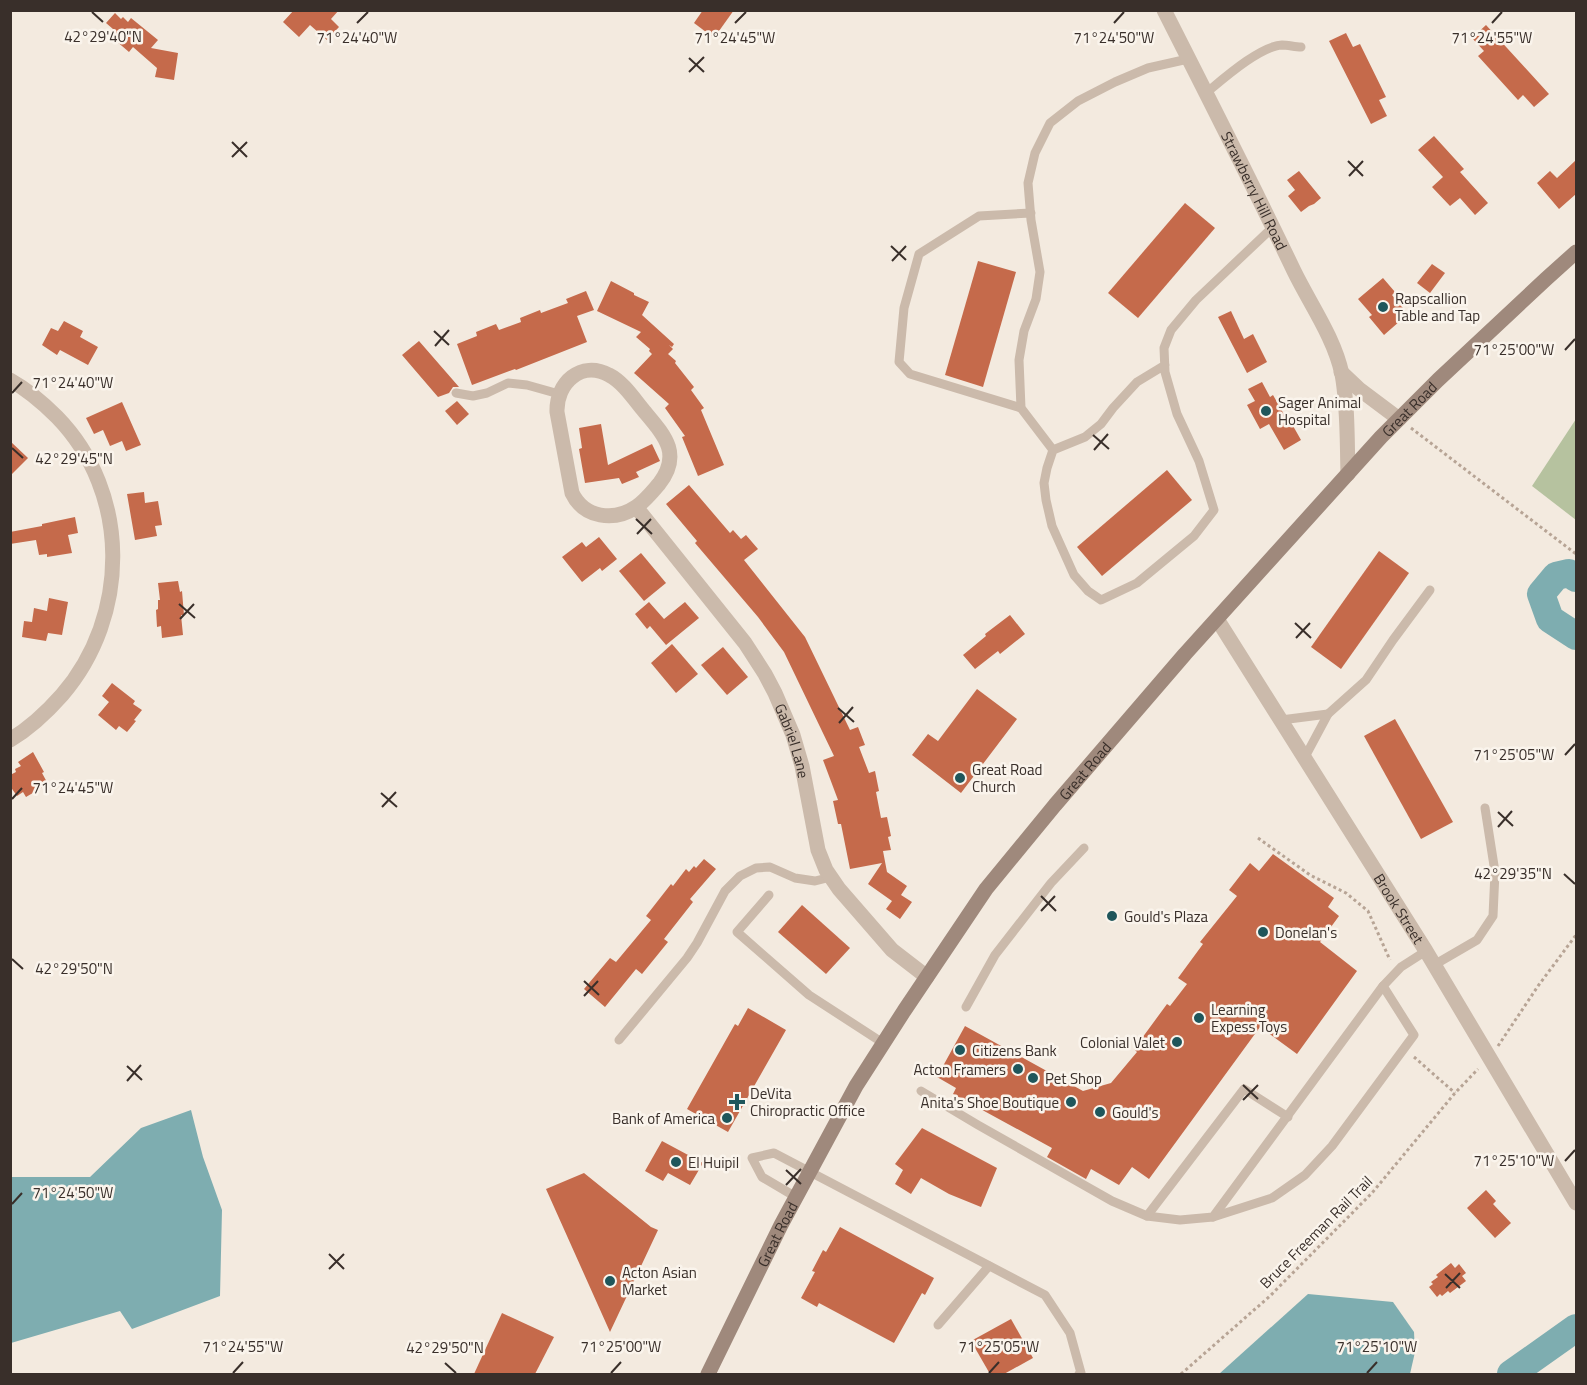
<svg xmlns="http://www.w3.org/2000/svg" width="1587" height="1385" font-family="'Titillium Web',sans-serif">
	<style>
		.green { fill: #b6c29f }
		.water { fill: #7eadb0 }
		.lines { fill: none; stroke-linecap: round; stroke-linejoin: round }
		.river { stroke: #7eadb0; stroke-width: 28 }
		.building { fill: #c56a4b }
		.path { stroke: #b7a495; stroke-width: 3; stroke-dasharray: 3 3; stroke-linecap: butt }
		.service { stroke: #cbbaab; stroke-width: 9 }
		.minor { stroke: #cbbaab; stroke-width: 15 }
		.tertiary { stroke: #cbbaab; stroke-width: 15 }
		.secondary { stroke: #9f897c; stroke-width: 15 }
		.ticks { fill: none; stroke: #392f2a; stroke-width: 2 }
		.poi-dot { fill: #1f565b; stroke: #faf4ec; stroke-width: 2 }
		.labels { text-anchor: middle; dominant-baseline: central; stroke-width: 5; stroke-linejoin: round; paint-order: stroke }
		.street-label { font-size: 15px; fill: #392f2a; stroke: #faf4ec }
		.poi-label { font-size: 15px; fill: #392f2a; stroke: #faf4ec; text-anchor: start }
		.ticks-label { font-size: 15px; text-anchor: middle; fill: #392f2a; stroke: #faf4ec; stroke-width: 5; stroke-linejoin: round; paint-order: stroke }
	</style>
	<rect width="100%" height="100%" fill="#f3eadf"/>
	<polygon class="green" points="1576,419 1576,520 1532,486"/>
	<g class="water">
		<polygon points="191,1110 203,1157 222,1210 220,1296 132,1329 120,1311 11,1343 11,1177 90,1177 141,1128"/>
		<polygon points="1308,1294 1393,1302 1414,1332 1415,1352 1410,1374 1219,1374"/>
	</g>
	<g class="lines">
		<g class="river">
			<polyline points="1576,578 1569,573 1556,576 1541,594 1550,619 1576,636"/>
			<polyline points="1511,1374 1576,1328"/>
		</g>
	</g>
	<g class="building">
		<polygon points="294,10 339,10 331,19 339,27 327,40 310,25 299,37 283,22"/>
		<polygon points="703,10 734,10 714,38 694,23"/>
		<polygon points="115,13 121,19 123,17 128,22 131,18 158,40 151,48 178,53 174,80 155,77 157,68 133,47 129,52 115,40 118,37 111,31 113,29 106,23"/>
		<polygon points="1486,25 1549,94 1534,107 1523,95 1518,100 1478,56 1484,51 1472,38"/>
		<polygon points="1346,33 1353,47 1360,44 1386,97 1379,100 1387,116 1371,124 1329,41"/>
		<polygon points="1434,136 1464,169 1460,172 1488,203 1475,215 1460,198 1450,206 1432,187 1443,177 1418,150"/>
		<polygon points="1576,160 1576,194 1559,209 1537,183 1550,171 1557,178"/>
		<polygon points="1299,171 1321,198 1314,204 1309,206 1301,212 1288,196 1295,190 1287,180"/>
		<polygon points="1185,203 1215,228 1138,318 1108,293"/>
		<polygon points="978,261 1016,272 983,387 945,375"/>
		<polygon points="1432,264 1445,273 1430,293 1417,283"/>
		<polygon points="1383,278 1395,292 1392,295 1408,314 1384,335 1369,317 1372,315 1358,299"/>
		<polygon points="611,281 634,293 634,295 649,302 642,315 674,344 672,347 669,345 673,349 668,354 676,361 675,363 694,387 691,390 704,408 701,410 724,465 698,476 682,437 685,436 665,408 669,404 634,373 652,354 649,351 650,349 636,337 641,332 597,311"/>
		<polygon points="586,291 594,310 577,316 587,342 516,370 515,369 472,385 457,344 477,336 476,332 496,324 499,330 521,322 520,318 540,310 541,313 568,303 566,299"/>
		<polygon points="1231,311 1244,339 1253,334 1267,362 1247,373 1218,317"/>
		<polygon points="64,321 83,331 80,337 98,347 88,365 60,350 57,355 42,345 51,328 58,331"/>
		<polygon points="419,341 459,387 453,387 449,393 438,397 402,355"/>
		<polygon points="1262,382 1270,397 1273,395 1286,418 1288,417 1301,440 1284,450 1269,424 1260,429 1247,405 1255,401 1248,389"/>
		<polygon points="457,401 469,414 457,425 445,411"/>
		<polygon points="122,402 141,445 126,451 122,441 110,446 103,430 94,434 86,418"/>
		<polygon points="601,424 608,465 652,444 660,461 636,472 639,477 622,484 619,478 585,483 579,449 582,448 579,428"/>
		<polygon points="10,441 28,458 10,476"/>
		<polygon points="1167,470 1192,500 1102,576 1077,547"/>
		<polygon points="689,485 730,533 733,530 741,539 746,535 758,549 744,560 805,637 850,730 858,727 865,745 859,747 869,773 875,771 879,791 876,792 881,818 887,817 891,836 888,837 891,850 883,851 887,872 907,886 901,895 912,902 900,919 886,909 892,901 868,884 882,863 850,869 841,824 838,824 833,801 838,800 823,760 834,756 784,652 758,617 695,543 697,541 666,504"/>
		<polygon points="144,492 145,503 158,501 162,525 155,526 157,536 135,540 127,494"/>
		<polygon points="75,517 78,533 68,535 72,553 47,557 47,554 39,555 36,540 10,544 10,532 42,526 42,524"/>
		<polygon points="599,537 617,559 602,571 600,568 582,582 562,557 582,542 586,547"/>
		<polygon points="1379,551 1409,573 1341,669 1311,647"/>
		<polygon points="641,553 666,583 644,601 619,571"/>
		<polygon points="178,581 180,592 182,591 184,615 181,615 183,635 162,638 161,626 157,627 156,610 158,609 158,600 160,600 158,583"/>
		<polygon points="49,598 68,602 62,635 48,633 46,641 22,637 24,621 32,622 34,608 47,611"/>
		<polygon points="649,602 664,619 685,602 699,618 666,645 650,626 647,629 635,614"/>
		<polygon points="1010,615 1025,634 1000,654 998,651 975,669 963,655 986,636 985,634"/>
		<polygon points="672,644 698,674 676,693 651,663"/>
		<polygon points="723,647 748,677 727,695 701,665"/>
		<polygon points="112,683 135,701 133,704 142,710 134,720 136,721 127,732 119,726 116,730 98,715 109,702 102,696"/>
		<polygon points="977,689 1017,719 961,793 912,755 928,734 938,741"/>
		<polygon points="1395,719 1453,822 1421,839 1364,736"/>
		<polygon points="33,752 44,772 42,773 48,784 26,797 23,792 17,796 10,786 10,775 16,772 15,769 21,766 18,762"/>
		<polygon points="1273,854 1334,898 1328,907 1339,916 1320,942 1357,971 1297,1054 1260,1027 1149,1179 1132,1167 1119,1185 1091,1169 1086,1179 1047,1157 1052,1148 953,1094 956,1088 937,1077 965,1026 1083,1091 1111,1083 1137,1052 1134,1049 1167,1004 1170,1006 1187,984 1178,978 1203,944 1200,942 1237,896 1229,890 1250,863 1259,871"/>
		<polygon points="704,859 716,869 690,899 693,902 664,939 668,942 642,974 636,969 605,1007 584,989 610,958 616,962 651,920 646,916 671,884 673,886 686,869 689,872 694,866 696,868"/>
		<polygon points="802,905 850,948 826,974 778,932"/>
		<polygon points="748,1008 786,1030 728,1132 687,1109 735,1024 738,1026"/>
		<polygon points="922,1128 997,1168 981,1207 949,1194 921,1178 911,1194 895,1184 903,1170 895,1164"/>
		<polygon points="662,1141 703,1163 690,1185 668,1173 663,1181 645,1171"/>
		<polygon points="584,1173 651,1227 658,1230 610,1332 546,1189"/>
		<polygon points="1486,1190 1496,1201 1493,1204 1511,1223 1495,1238 1467,1208"/>
		<polygon points="840,1227 934,1278 925,1295 922,1293 894,1343 819,1303 817,1307 801,1298 815,1272 812,1271 823,1250 826,1252"/>
		<polygon points="1451,1263 1455,1268 1459,1264 1466,1273 1462,1276 1466,1281 1450,1293 1448,1291 1442,1296 1440,1294 1437,1297 1429,1287 1433,1284 1431,1282 1438,1277 1436,1275"/>
		<polygon points="502,1313 554,1337 535,1374 474,1374"/>
		<polygon points="1011,1319 1033,1358 1004,1374 990,1374 971,1341"/>
	</g>
	<g class="lines">
		<g class="path">
			<polyline points="1411,428 1576,554"/>
			<polyline points="1258,838 1310,875 1346,893 1368,911 1390,960"/>
			<polyline points="1498,1046 1538,986 1576,935"/>
			<polyline points="1414,1057 1455,1093"/>
			<polyline points="1181,1374 1270,1296 1372,1193 1455,1093 1478,1069"/>
		</g>
		<g class="service">
			<path d="M1206,93C1223,79 1260,46 1282,45C1288,45 1295,47 1301,47"/>
			<polyline points="1165,365 1137,382 1113,408 1101,424 1085,437 1053,450 1047,468 1044,483 1046,500 1052,526 1074,575 1088,591 1101,600 1137,583 1194,536 1214,510 1199,461 1177,414 1165,372 1164,348 1171,330 1196,300 1273,227"/>
			<polyline points="456,393 473,396 487,393 508,383 527,385 559,394"/>
			<polyline points="1021,408 910,374 899,362 904,308 919,254 979,216 1031,213"/>
			<polyline points="1053,450 1021,408 1019,360 1024,331 1036,299 1040,272 1031,220 1028,183 1035,153 1050,123 1078,101 1115,82 1148,68 1188,59"/>
			<polyline points="1281,720 1328,714"/>
			<polyline points="1305,757 1328,714 1366,680 1393,640 1430,590"/>
			<polyline points="769,895 737,932 809,995 883,1043"/>
			<polyline points="1434,965 1477,940 1493,916 1495,872 1485,808"/>
			<polyline points="966,1007 995,955 1051,883 1084,848"/>
			<polyline points="619,1040 687,958 697,943 725,891 740,876 756,868 770,867 795,878 815,881 831,877"/>
			<polyline points="921,1091 978,1125 1112,1201 1147,1216 1180,1220 1213,1217 1383,986 1401,967 1426,951"/>
			<polyline points="796,1197 762,1177 752,1158 774,1153 1045,1295 1070,1333 1081,1373 1079,1374"/>
			<polyline points="1147,1216 1244,1089 1288,1117"/>
			<polyline points="1213,1217 1272,1198 1305,1175 1332,1146 1414,1035 1383,986"/>
			<polyline points="938,1325 989,1266"/>
		</g>
		<g class="minor">
			<path id="s1" d="M1164,10C1208,97 1252,183 1294,271C1310,304 1334,337 1342,374C1348,406 1347,441 1348,474"/>
			<polyline points="1341,372 1359,389 1399,419"/>
			<path d="M10,380C28,390 43,403 57,417C131,493 130,616 62,695C47,712 30,728 10,740"/>
			<path id="s2" d="M636,507C614,522 584,518 572,493L557,412C556,383 581,360 609,375C623,382 634,399 644,411C665,436 682,454 659,484C652,492 645,501 636,507L745,643L765,674L775,693L793,735L802,766L818,850L826,870L839,889L892,950L927,977"/>
		</g>
		<path class="tertiary" id="s3" d="M1217,619L1426,951L1576,1203"/>
		<path class="secondary" id="s4" d="M708,1374L781,1225L856,1086L904,1011L986,889L1055,805L1185,654L1381,437L1438,380L1546,279L1576,252"/>
	</g>
	<path class="ticks" d="M92,12L103,22M357,23L368,12M735,23L746,12M1114,23L1124,12M1492,23L1502,12M689,58L704,72M689,72L704,57M232,142L247,157M232,157L247,142M1348,161L1363,176M1349,176L1363,161M891,246L906,260M892,261L906,246M434,331L449,345M435,346L449,330M1565,350L1575,339M12,393L22,382M1093,435L1109,449M12,448L23,458M1094,450L1108,434M636,519L652,534M637,534L651,519M179,604L195,618M180,619L194,604M1295,623L1311,638M1296,638L1310,623M838,708L854,722M839,723L853,707M1565,755L1575,744M381,793L397,807M12,799L22,788M382,807L396,792M1498,812L1513,826M1498,827L1512,811M1564,874L1575,884M1041,896L1056,911M1041,911L1055,896M12,959L23,969M584,981L599,995M584,996L598,981M127,1066L142,1080M127,1081L141,1065M1243,1085L1258,1099M1243,1100L1258,1085M1565,1161L1575,1150M786,1170L801,1184M786,1185L801,1169M12,1204L22,1193M329,1254L344,1269M329,1269L344,1254M1445,1274L1460,1288M1446,1288L1460,1273M445,1363L456,1373M233,1373L243,1362M611,1373L621,1362M989,1373L999,1362M1367,1373L1377,1362"/>
	<g class="poi-dot">
		<circle cx="1383" cy="307" r="6"/>
		<circle cx="1266" cy="411" r="6"/>
		<circle cx="960" cy="778" r="6"/>
		<circle cx="1112" cy="916" r="6"/>
		<circle cx="1263" cy="932" r="6"/>
		<circle cx="1199" cy="1018" r="6"/>
		<circle cx="1177" cy="1042" r="6"/>
		<circle cx="960" cy="1050" r="6"/>
		<circle cx="1018" cy="1069" r="6"/>
		<circle cx="1033" cy="1078" r="6"/>
		<path d="M734 1093h6v6h6v6h-6v6h-6v-6h-6v-6h6z"/>
		<circle cx="1071" cy="1102" r="6"/>
		<circle cx="1100" cy="1112" r="6"/>
		<circle cx="727" cy="1118" r="6"/>
		<circle cx="676" cy="1162" r="6"/>
		<circle cx="610" cy="1281" r="6"/>
	</g>
	<g class="labels">
		<g class="street-label">
			<text stroke="none"><textPath href="#s1" startOffset="202">Strawberry Hill Road</textPath></text>
			<text stroke="none"><textPath href="#s4" startOffset="1200">Great Road</textPath></text>
			<text stroke="none"><textPath href="#s2" startOffset="686">Gabriel Lane</textPath></text>
			<text stroke="none"><textPath href="#s4" startOffset="714">Great Road</textPath></text>
			<text stroke="none"><textPath href="#s3" startOffset="342">Brook Street</textPath></text>
			<text transform="translate(1316 1232) rotate(-45)">Bruce Freeman Rail Trail</text>
			<text stroke="none"><textPath href="#s4" startOffset="156">Great Road</textPath></text>
		</g>
		<g class="poi-label">
			<text x="1395" y="298">Rapscallion<tspan x="1395" dy="17">Table and Tap</tspan></text>
			<text x="1278" y="402">Sager Animal<tspan x="1278" dy="17">Hospital</tspan></text>
			<text x="972" y="769">Great Road<tspan x="972" dy="17">Church</tspan></text>
			<text x="1124" y="916">Gould's Plaza</text>
			<text x="1275" y="932">Donelan's</text>
			<text x="1211" y="1009">Learning<tspan x="1211" dy="17">Expess Toys</tspan></text>
			<text x="1165" y="1042" text-anchor="end">Colonial Valet</text>
			<text x="972" y="1050">Citizens Bank</text>
			<text x="1006" y="1069" text-anchor="end">Acton Framers</text>
			<text x="1045" y="1078">Pet Shop</text>
			<text x="750" y="1093">DeVita<tspan x="750" dy="17">Chiropractic Office</tspan></text>
			<text x="1059" y="1102" text-anchor="end">Anita's Shoe Boutique</text>
			<text x="1112" y="1112">Gould's</text>
			<text x="715" y="1118" text-anchor="end">Bank of America</text>
			<text x="688" y="1162">El Huipil</text>
			<text x="622" y="1272">Acton Asian<tspan x="622" dy="17">Market</tspan></text>
		</g>
	</g>
	<g class="ticks-label">
		<text x="103" y="42">42°29'40"N</text>
		<text x="357" y="43">71°24'40"W</text>
		<text x="735" y="43">71°24'45"W</text>
		<text x="1114" y="43">71°24'50"W</text>
		<text x="1492" y="43">71°24'55"W</text>
		<text x="1514" y="355">71°25'00"W</text>
		<text x="73" y="388">71°24'40"W</text>
		<text x="74" y="464">42°29'45"N</text>
		<text x="1514" y="760">71°25'05"W</text>
		<text x="73" y="793">71°24'45"W</text>
		<text x="1513" y="879">42°29'35"N</text>
		<text x="74" y="974">42°29'50"N</text>
		<text x="1514" y="1166">71°25'10"W</text>
		<text x="73" y="1198">71°24'50"W</text>
		<text x="243" y="1352">71°24'55"W</text>
		<text x="621" y="1352">71°25'00"W</text>
		<text x="999" y="1352">71°25'05"W</text>
		<text x="1377" y="1352">71°25'10"W</text>
		<text x="445" y="1353">42°29'50"N</text>
	</g>
	<rect width="1587" height="1385" fill="none" stroke="#392f2a" stroke-width="24"/>
</svg>
